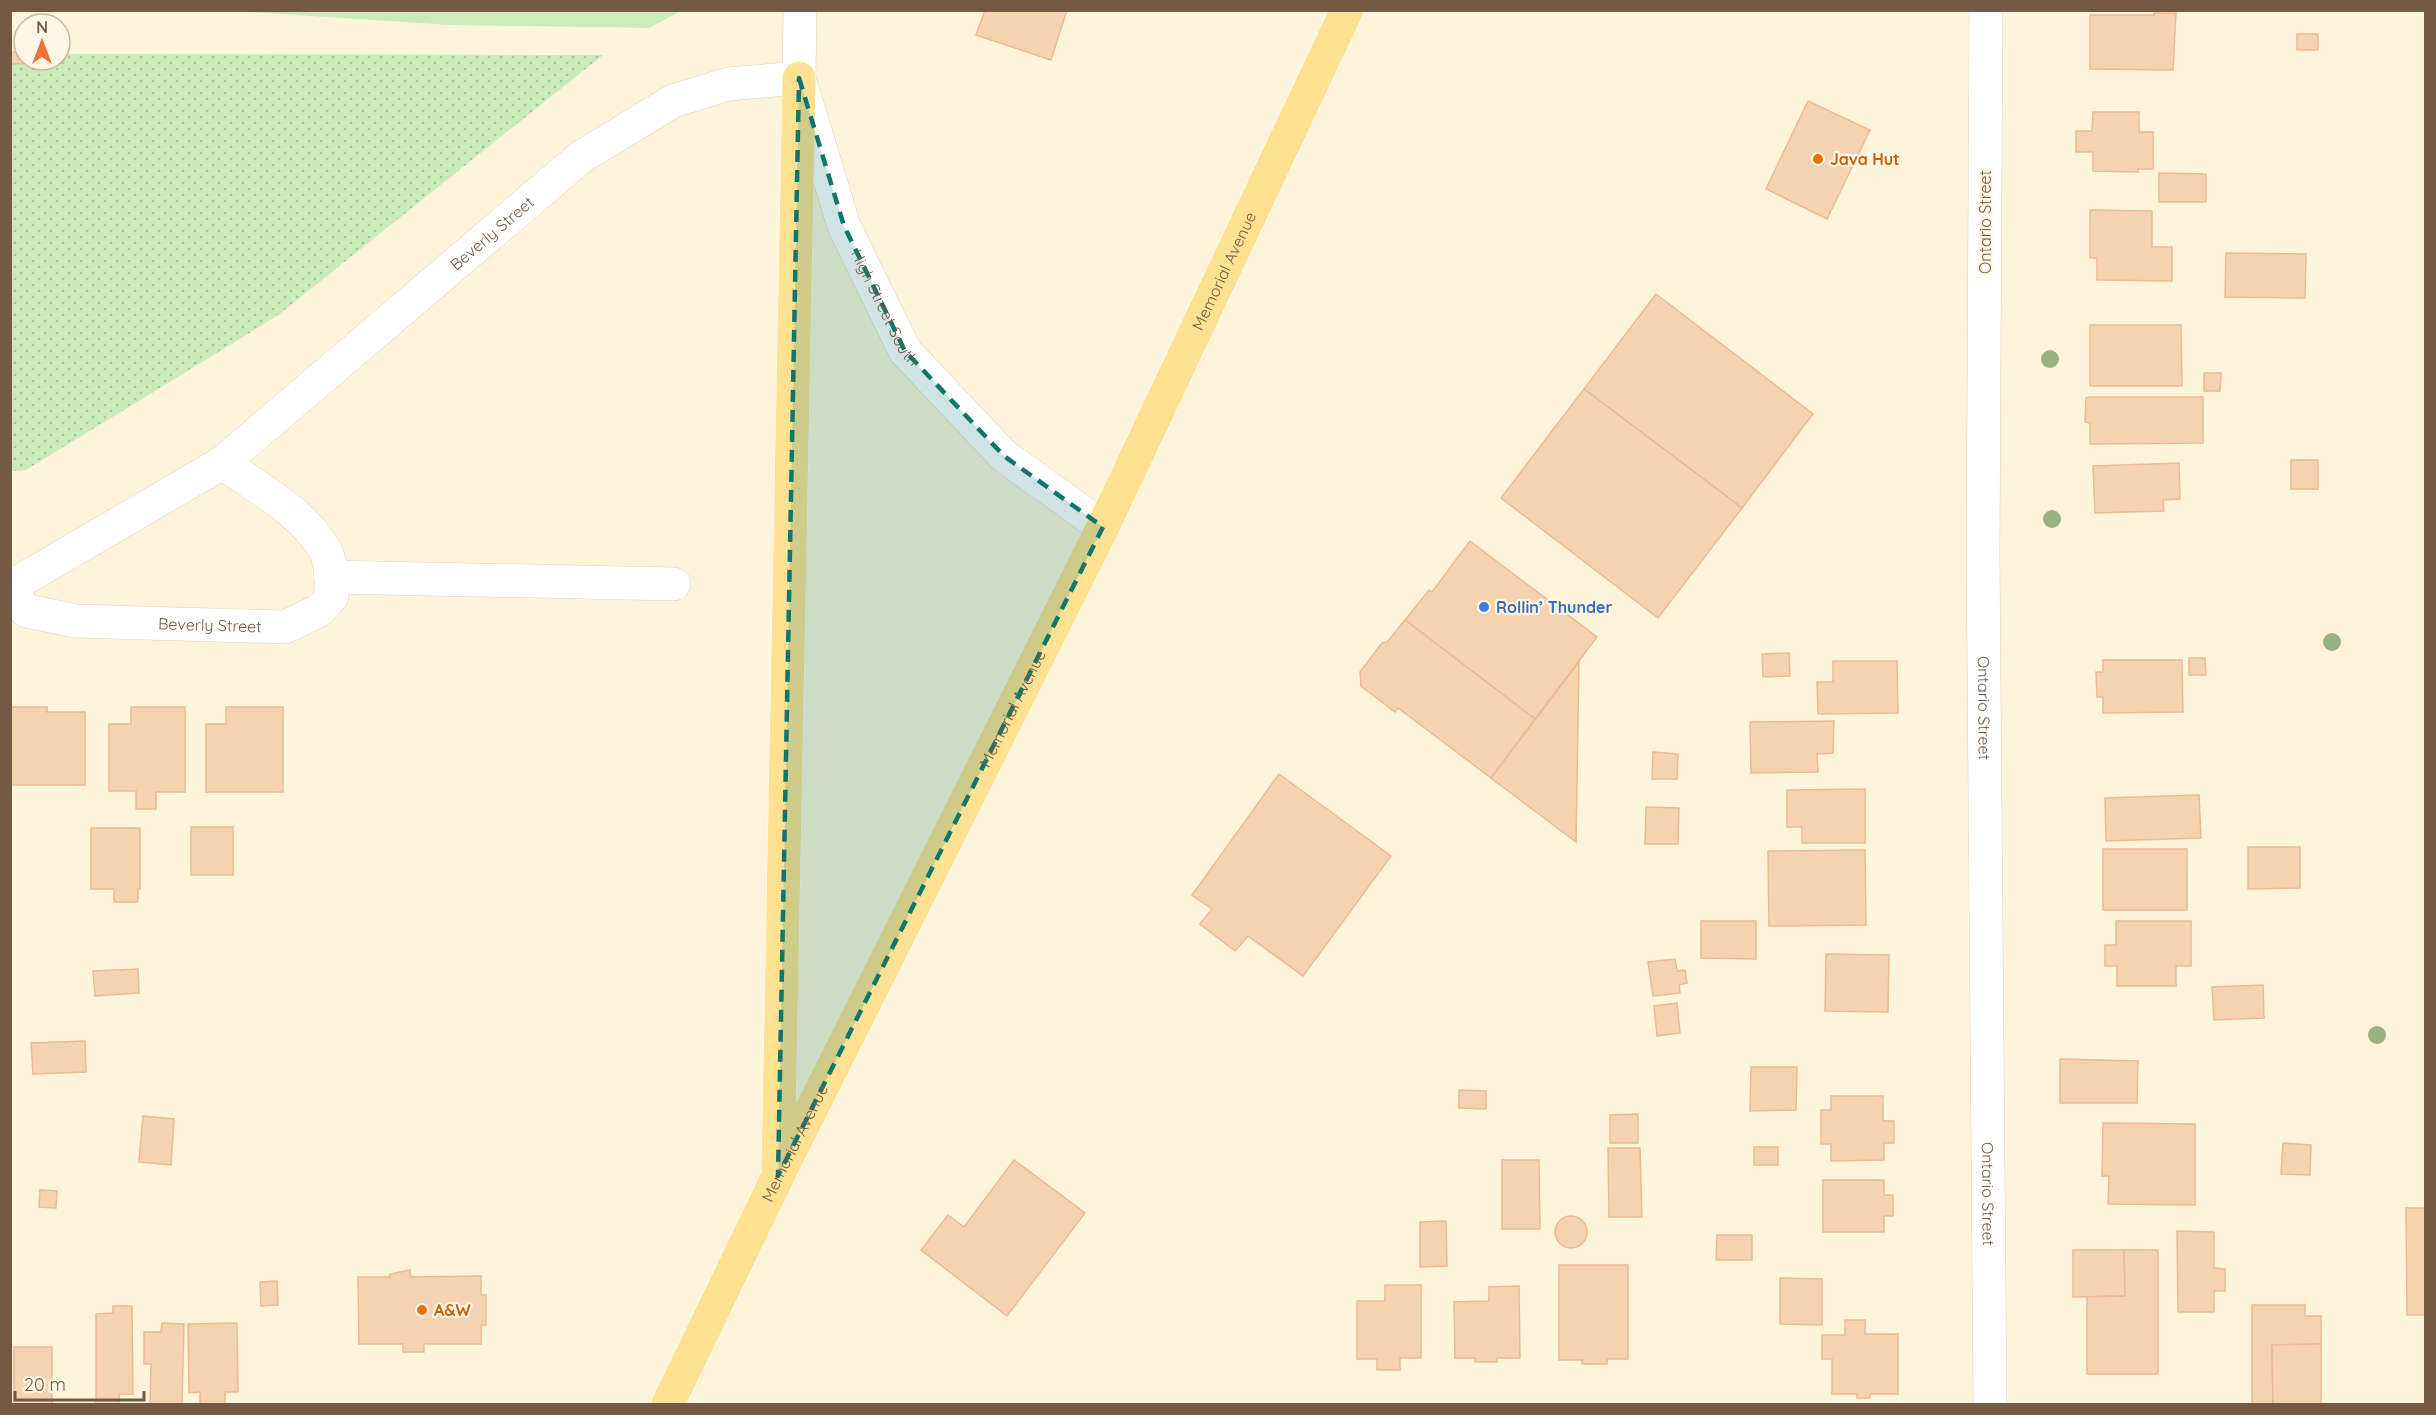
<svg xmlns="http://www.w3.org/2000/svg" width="2436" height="1415" font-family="Quicksand,sans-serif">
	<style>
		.park { fill: url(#park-dots) }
		.garden { fill: #c9ecba }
		.building { fill: #f5d3b2; stroke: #e9bb91; stroke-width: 1.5 }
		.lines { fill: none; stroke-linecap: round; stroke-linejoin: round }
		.minor-casing { stroke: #e2d0b8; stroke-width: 34 }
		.major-casing { stroke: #fff; stroke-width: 34 }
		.minor { stroke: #fff; stroke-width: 33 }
		.major { stroke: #ffe192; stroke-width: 33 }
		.tree { fill: #99b183 }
		.marked { fill: #0f766e; fill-opacity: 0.2; stroke: #0f766e; stroke-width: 4.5; stroke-dasharray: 12 8; stroke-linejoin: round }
		.food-dot { fill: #e8710a; stroke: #fff7e4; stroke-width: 2 }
		.shop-dot { fill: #3f7fe0; stroke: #fff7e4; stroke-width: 2 }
		.labels { text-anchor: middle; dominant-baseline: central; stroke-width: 4.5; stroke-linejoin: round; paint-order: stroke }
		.food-label { font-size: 16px; font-weight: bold; fill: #c56008; stroke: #fff7e4; text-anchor: start }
		.street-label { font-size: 16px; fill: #745a44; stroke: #fff7e4 }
		.shop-label { font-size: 16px; font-weight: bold; fill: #366cbe; stroke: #fff7e4; text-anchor: start }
	</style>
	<defs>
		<pattern id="park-dots" width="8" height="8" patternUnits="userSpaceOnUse" patternTransform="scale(1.5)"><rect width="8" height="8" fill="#c9ecba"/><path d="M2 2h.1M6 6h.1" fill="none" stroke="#a8c299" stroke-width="1.8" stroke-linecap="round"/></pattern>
	</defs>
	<rect width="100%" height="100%" fill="#fef4dc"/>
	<polygon class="park" points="10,54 24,54 24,60 60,60 60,54 603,55 277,316 26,470 11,471"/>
	<polygon class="garden" points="233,11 681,11 649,28 451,25"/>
	<g class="building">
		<polygon points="985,10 1067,10 1051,60 976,35"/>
		<polygon points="2154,13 2176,13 2173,70 2090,69 2090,15 2154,15"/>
		<rect x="2297" y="34" width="21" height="16"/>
		<polygon points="11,52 24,52 24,60 51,60 51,63 11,64"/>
		<polygon points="1808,101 1870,130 1827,219 1766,189"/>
		<polygon points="2093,112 2139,112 2139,132 2153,132 2153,169 2138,169 2138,172 2093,171 2093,152 2076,152 2076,131 2092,131"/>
		<polygon points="2159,173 2206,174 2206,202 2159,202"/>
		<polygon points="2090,210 2152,211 2152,247 2172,247 2172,281 2097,280 2097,258 2090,258"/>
		<polygon points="2226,253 2306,254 2305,298 2225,297"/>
		<polygon points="1656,294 1813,414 1742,508 1584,389"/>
		<polygon points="2090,325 2181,325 2182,386 2090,386"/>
		<polygon points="2204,373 2221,373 2220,391 2204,391"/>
		<polygon points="1584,389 1742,508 1658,618 1501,498"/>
		<polygon points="2090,397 2203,397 2203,443 2090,444 2090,423 2085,422 2086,398"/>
		<rect x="2291" y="460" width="27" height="29"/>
		<polygon points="2179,463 2180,499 2163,500 2164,511 2095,513 2093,466"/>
		<polygon points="1470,541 1597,637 1535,719 1405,620 1429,590 1432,592"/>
		<polygon points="1405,620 1535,719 1491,778 1398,708 1395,712 1361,686 1360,672 1382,643 1387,642"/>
		<polygon points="1789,653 1790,676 1763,677 1762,654"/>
		<polygon points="2189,658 2205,658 2206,675 2189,675"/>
		<polygon points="2103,660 2182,660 2183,712 2103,713 2103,697 2097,697 2096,672 2103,672"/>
		<polygon points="1833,661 1897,661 1898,713 1818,714 1817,682 1833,682"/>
		<polygon points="1579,662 1576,842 1491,778"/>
		<polygon points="10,707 47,707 47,712 85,712 85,785 10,785"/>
		<polygon points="131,707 185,707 185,792 156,792 156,809 136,809 136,791 109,791 109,724 131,724"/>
		<polygon points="226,707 283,707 283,792 206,792 206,724 226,724"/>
		<polygon points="1834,721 1833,753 1817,754 1818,772 1751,773 1750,722"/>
		<polygon points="1653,752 1678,754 1677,779 1652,779"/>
		<polygon points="1279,774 1391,856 1303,976 1248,936 1235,951 1200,924 1212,909 1192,895"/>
		<polygon points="1865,789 1865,843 1802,843 1802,827 1787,827 1787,790"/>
		<polygon points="2199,795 2201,838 2106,841 2105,798"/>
		<polygon points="1646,807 1679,808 1678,844 1645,844"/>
		<rect x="191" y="827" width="42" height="48"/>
		<polygon points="91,828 140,828 140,889 138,889 138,902 114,902 114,889 91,889"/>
		<polygon points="2248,847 2300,847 2300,888 2248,889"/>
		<rect x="2103" y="849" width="84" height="61"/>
		<polygon points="1865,850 1866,925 1769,926 1768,851"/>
		<polygon points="1701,921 1756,921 1756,959 1701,958"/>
		<polygon points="2116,921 2191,921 2191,966 2176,966 2176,986 2117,986 2117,966 2105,966 2105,945 2116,945"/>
		<polygon points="1826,954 1889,955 1888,1012 1825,1011"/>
		<polygon points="1675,959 1677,971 1685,970 1687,983 1679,985 1680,993 1653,996 1648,962"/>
		<polygon points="138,969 139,993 95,996 93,971"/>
		<polygon points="2263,985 2264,1018 2214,1020 2212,987"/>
		<polygon points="1677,1003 1680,1033 1657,1036 1654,1006"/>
		<polygon points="85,1041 86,1072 33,1074 31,1043"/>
		<polygon points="2060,1059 2138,1061 2137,1103 2060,1103"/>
		<polygon points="1751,1067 1797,1067 1796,1110 1750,1111"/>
		<polygon points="1459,1090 1486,1091 1486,1109 1459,1108"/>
		<polygon points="1831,1096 1883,1096 1883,1121 1894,1121 1894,1143 1884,1143 1884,1160 1831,1161 1831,1144 1821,1144 1821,1110 1831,1110"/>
		<polygon points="1638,1114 1638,1143 1610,1143 1610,1115"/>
		<polygon points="143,1116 174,1119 171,1165 139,1162"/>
		<polygon points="2103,1123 2195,1124 2195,1205 2108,1204 2109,1176 2102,1176"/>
		<polygon points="2283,1143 2311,1145 2310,1175 2281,1174"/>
		<rect x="1754" y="1147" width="24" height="18"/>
		<polygon points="1608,1148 1640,1148 1642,1217 1609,1217"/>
		<polygon points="1014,1160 1085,1213 1007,1316 921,1250 948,1215 964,1227"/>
		<polygon points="1502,1160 1539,1160 1540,1229 1502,1229"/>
		<polygon points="1823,1180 1884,1180 1884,1195 1893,1195 1893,1216 1884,1216 1884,1232 1823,1232"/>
		<polygon points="40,1190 57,1191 56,1208 39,1207"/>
		<polygon points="2406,1208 2426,1208 2426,1315 2407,1315"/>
		<circle cx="1571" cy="1232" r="16"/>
		<polygon points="1446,1221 1447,1266 1420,1267 1420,1222"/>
		<polygon points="2177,1231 2214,1232 2214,1268 2225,1269 2225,1291 2214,1291 2214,1312 2178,1312"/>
		<polygon points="1717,1235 1752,1235 1752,1260 1716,1260"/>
		<polygon points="2073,1250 2124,1250 2125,1296 2073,1297"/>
		<polygon points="2124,1250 2158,1250 2158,1374 2087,1374 2087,1297 2125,1296"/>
		<polygon points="1559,1265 1628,1265 1628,1359 1607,1359 1607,1364 1582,1364 1582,1360 1559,1360"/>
		<polygon points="410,1270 411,1277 481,1276 481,1295 486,1295 486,1325 481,1325 481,1344 424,1344 424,1352 403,1352 403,1344 359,1344 358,1277 390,1277 390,1274"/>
		<polygon points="1780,1278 1822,1279 1822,1325 1780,1324"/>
		<polygon points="277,1281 278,1305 261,1306 260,1282"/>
		<polygon points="1385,1285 1421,1285 1421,1358 1400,1358 1400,1370 1377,1370 1377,1359 1357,1359 1357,1301 1385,1301"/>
		<polygon points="1519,1286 1520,1358 1497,1358 1497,1362 1475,1362 1475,1358 1455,1358 1454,1302 1489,1301 1489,1287"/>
		<polygon points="2252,1305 2305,1305 2305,1316 2321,1316 2321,1344 2272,1345 2273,1404 2252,1404"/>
		<polygon points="113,1306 132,1306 133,1394 119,1394 119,1404 96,1404 96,1314 113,1313"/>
		<polygon points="1845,1320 1865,1320 1865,1334 1898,1334 1898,1394 1870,1394 1870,1398 1857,1398 1857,1394 1832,1394 1832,1359 1822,1359 1822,1335 1845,1335"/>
		<polygon points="162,1323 184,1324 182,1404 150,1404 151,1364 144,1364 144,1332 161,1332"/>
		<polygon points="237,1323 238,1392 225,1392 225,1404 200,1404 200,1392 189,1393 188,1324"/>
		<polygon points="2321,1344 2321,1404 2273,1404 2272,1345"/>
		<rect x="14" y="1347" width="38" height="57"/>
	</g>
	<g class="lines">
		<g class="minor-casing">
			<g id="minor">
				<path id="s1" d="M800,10L799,78L844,226L905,351L1004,456L1103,527"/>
				<path id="s2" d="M1986,10L1983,553L1990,1404"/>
				<polyline points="331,577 674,584"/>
				<path id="s3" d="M10,587L222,463L581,157L673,101L728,84L799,78"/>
				<path id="s4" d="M10,594L27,611L76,621L285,627L320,610L332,596C331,582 332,563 325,550C302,511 258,488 222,463"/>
			</g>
		</g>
		<g class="major-casing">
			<g id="major">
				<polyline points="778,1168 799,78"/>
				<path id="s5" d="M668,1404L778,1176L1103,527L1347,10"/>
			</g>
		</g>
		<use href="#minor" class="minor"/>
		<use href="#major" class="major"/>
	</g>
	<g class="tree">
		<circle cx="2050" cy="359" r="9"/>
		<circle cx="2052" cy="519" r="9"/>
		<circle cx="2332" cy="642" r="9"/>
		<circle cx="2377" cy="1035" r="9"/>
	</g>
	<path class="marked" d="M799,78L844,226L905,351L1004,456L1103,527L778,1176Z"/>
	<g class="food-dot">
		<circle cx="1818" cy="159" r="6"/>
		<circle cx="422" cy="1310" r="6"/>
	</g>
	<circle class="shop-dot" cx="1484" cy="607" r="6"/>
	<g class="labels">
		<g class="food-label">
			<text x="1830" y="159">Java Hut</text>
			<text x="434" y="1310">A&amp;W</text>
		</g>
		<g class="street-label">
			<text transform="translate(1985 222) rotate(-90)">Ontario Street</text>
			<text stroke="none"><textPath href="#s3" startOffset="600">Beverly Street</textPath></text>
			<text stroke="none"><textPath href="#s5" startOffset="1262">Memorial Avenue</textPath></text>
			<text stroke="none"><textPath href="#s1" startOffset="314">High Street South</textPath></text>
			<text stroke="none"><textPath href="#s4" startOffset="208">Beverly Street</textPath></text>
			<text stroke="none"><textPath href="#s2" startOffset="698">Ontario Street</textPath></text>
			<text stroke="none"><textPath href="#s5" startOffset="776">Memorial Avenue</textPath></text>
			<text stroke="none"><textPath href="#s5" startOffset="290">Memorial Avenue</textPath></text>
			<text stroke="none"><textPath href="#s2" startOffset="1184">Ontario Street</textPath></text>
		</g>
		<g class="shop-label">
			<text x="1496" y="607">Rollin’ Thunder</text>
		</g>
	</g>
	<rect width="2436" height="1415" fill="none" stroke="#745a44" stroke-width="24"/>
	<g transform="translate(42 42)"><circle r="28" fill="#fff7e4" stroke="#c7b8a4" stroke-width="1.5"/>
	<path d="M0-4.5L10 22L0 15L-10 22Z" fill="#f37336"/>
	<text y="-9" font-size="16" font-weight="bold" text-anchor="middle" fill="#745a44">N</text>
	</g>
	<path d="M15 1391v9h129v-9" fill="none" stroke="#745a44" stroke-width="3"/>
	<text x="24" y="1391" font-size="18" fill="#745a44" stroke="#fff7e4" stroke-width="4.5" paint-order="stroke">20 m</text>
</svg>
